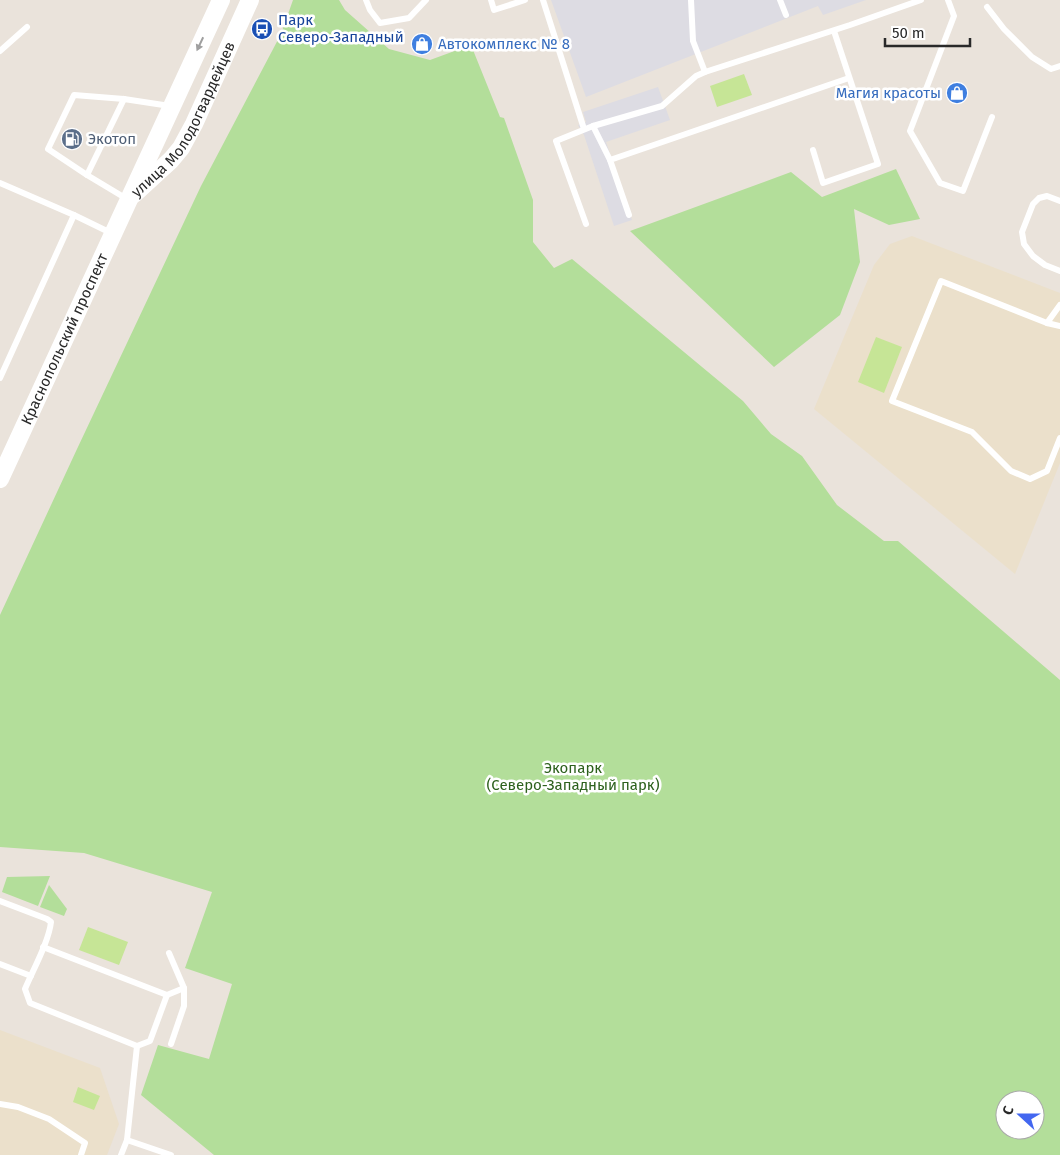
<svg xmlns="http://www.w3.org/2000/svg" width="1060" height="1155" font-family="'Fira Sans',sans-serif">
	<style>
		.industrial { fill: #dddce3 }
		.education { fill: #ebe0cb }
		.green { fill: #b3de9a; fill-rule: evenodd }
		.pitch { fill: #c6e596 }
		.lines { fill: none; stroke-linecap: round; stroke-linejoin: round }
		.lane { stroke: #fff; stroke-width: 6 }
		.secondary { stroke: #fff; stroke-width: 18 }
		.oneway { fill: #9f9f9f }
		.labels { text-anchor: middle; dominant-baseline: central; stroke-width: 5; stroke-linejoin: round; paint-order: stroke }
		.transit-label { font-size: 15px; fill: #164399; stroke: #fff; text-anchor: start }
		.shop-label { font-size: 15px; fill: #366cbe; stroke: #fff; text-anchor: start }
		.street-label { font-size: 15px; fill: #292929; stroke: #fff }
		.service-label { font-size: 15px; fill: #4e5e75; stroke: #fff; text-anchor: start }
		.park-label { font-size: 15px; fill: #2d611d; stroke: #fff }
	</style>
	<rect width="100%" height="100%" fill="#eae3db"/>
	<g class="industrial">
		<polygon points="551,0 866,0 823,15 818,6 586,97"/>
		<polygon points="658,87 670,120 606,142 632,220 614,226 584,135 578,125 586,122 583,112"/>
	</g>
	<g class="education">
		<polygon points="912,236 1060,293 1060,463 1015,574 814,409 874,265 890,244"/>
		<polygon points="0,1030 100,1068 119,1124 107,1155 0,1155"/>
	</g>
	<g class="green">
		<path d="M293,0H339L345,10L389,49L430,60L471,45L500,117L504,118L533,200V242L554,268L572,259L743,401L771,434L802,456L837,505L884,541H898L1060,680V1155H214L141,1095L158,1045L209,1059L232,984L185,968L212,892L84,853L0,847V615L77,449L201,186L281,34ZM1005,1100H1035V1130H1005Z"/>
		<polygon points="896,169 920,219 889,225 854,209 860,262 840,315 774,367 630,231 791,172 822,197"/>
		<polygon points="50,876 38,906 2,892 7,877"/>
		<polygon points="49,885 67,909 64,916 40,907"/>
	</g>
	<g class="pitch">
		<polygon points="744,74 752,95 717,107 710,86"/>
		<polygon points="876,337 902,347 884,393 858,382"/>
		<polygon points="88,927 128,942 119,965 79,950"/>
		<polygon points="78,1087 100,1096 94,1110 73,1102"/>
	</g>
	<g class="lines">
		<g class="lane">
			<polyline points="366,0 370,10 380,23 409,18 426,0"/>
			<polyline points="491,0 494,10 525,0"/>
			<polyline points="543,0 584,129"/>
			<polyline points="691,0 693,41 705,72"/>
			<polyline points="780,0 786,15"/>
			<polyline points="948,0 954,16 910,131 940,183 963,191 992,117"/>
			<polyline points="987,7 1004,29 1032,57 1051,69 1060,66"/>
			<polyline points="0,51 27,27"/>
			<polyline points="124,99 87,175 127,199"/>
			<polyline points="593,126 610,160"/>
			<polyline points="813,150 823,183 878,164 834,31"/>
			<polyline points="87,175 48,149 74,95 124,99 170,106"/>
			<polyline points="0,183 74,215 0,378"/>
			<polyline points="1060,201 1047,196 1039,198 1033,204 1022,232 1024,244 1033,256 1045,265 1060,271"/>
			<polyline points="74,215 111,233"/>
			<polyline points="629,215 610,160 849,78"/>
			<polyline points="586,224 556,141 593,126 662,106 696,76 705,72 850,25 921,0"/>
			<polyline points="1047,323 1060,305"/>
			<polyline points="1060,326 1047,323 941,281 892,401 972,432 1011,471 1030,479 1047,471 1060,438"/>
			<path d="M0,901L47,919L51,922C49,941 33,970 25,989L30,1003L137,1046L127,1140L121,1155"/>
			<polyline points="43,947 167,995 150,1041 137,1046"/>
			<polyline points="169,953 184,988 184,1006 171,1044"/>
			<polyline points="0,964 31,976"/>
			<polyline points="167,995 184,988"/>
			<polyline points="0,1104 18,1107 49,1119 85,1143 81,1155"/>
			<polyline points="127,1140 171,1155"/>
		</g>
		<g class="secondary">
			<path id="s1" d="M134,194L171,160L181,148L194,124L250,0"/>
			<path id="s2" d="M0,479L221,0"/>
		</g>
	</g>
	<defs><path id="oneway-solid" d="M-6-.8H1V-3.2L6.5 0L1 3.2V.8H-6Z" transform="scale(1.25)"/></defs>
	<use class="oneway" href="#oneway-solid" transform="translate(200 44) rotate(115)"/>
	<defs>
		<g id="bus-disc" transform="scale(1.125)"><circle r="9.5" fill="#1a4fb4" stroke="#fff"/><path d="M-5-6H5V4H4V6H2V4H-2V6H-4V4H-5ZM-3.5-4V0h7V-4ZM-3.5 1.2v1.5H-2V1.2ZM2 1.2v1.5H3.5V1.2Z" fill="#fff"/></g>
		<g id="shop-disc" transform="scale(1.125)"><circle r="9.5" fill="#3f7fe0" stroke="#fff"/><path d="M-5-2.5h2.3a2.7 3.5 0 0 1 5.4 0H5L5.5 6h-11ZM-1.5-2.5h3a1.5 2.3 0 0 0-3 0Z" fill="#fff"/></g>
		<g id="fuel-disc" transform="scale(1.125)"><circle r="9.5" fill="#5c6f8a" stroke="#fff"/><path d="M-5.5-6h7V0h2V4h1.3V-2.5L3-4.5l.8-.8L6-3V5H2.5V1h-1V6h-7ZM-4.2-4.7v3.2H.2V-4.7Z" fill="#fff"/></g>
	</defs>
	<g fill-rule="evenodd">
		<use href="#bus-disc" x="262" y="29"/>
		<use href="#shop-disc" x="422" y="44"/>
		<use href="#shop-disc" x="957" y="93"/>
		<use href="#fuel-disc" x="72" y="139"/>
	</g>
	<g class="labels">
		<g class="transit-label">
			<text x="278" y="20">Парк<tspan x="278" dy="17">Северо-Западный</tspan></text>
		</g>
		<g class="shop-label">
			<text x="438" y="44">Автокомплекс № 8</text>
			<text x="941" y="93" text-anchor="end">Магия красоты</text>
		</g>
		<g class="street-label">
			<text stroke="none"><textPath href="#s1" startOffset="91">улица Молодогвардейцев</textPath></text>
			<text stroke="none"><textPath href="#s2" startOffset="154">Краснопольский проспект</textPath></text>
		</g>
		<g class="service-label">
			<text x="88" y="139">Экотоп</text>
		</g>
		<g class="park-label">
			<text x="573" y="768">Экопарк<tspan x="573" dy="17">(Северо-Западный парк)</tspan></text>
		</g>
	</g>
	<g transform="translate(1020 1115) rotate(291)"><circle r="24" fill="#ffffff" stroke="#a9a9a9"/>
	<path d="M0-4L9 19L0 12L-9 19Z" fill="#4367f0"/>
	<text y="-8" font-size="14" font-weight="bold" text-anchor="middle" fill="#292929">С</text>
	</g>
	<path d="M885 38v8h85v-8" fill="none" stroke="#292929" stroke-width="2.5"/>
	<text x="892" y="38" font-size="15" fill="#292929" stroke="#ffffff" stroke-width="4" paint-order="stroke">50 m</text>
</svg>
